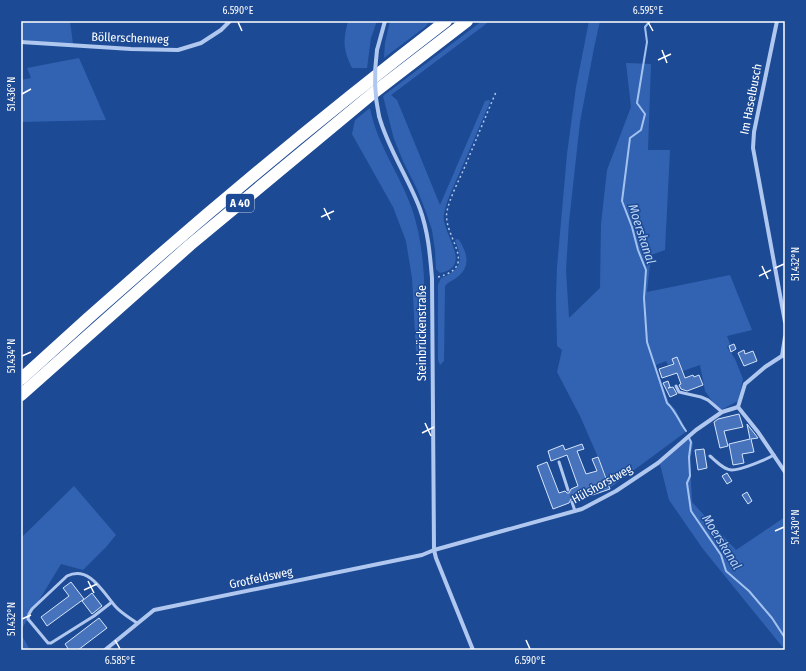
<svg xmlns="http://www.w3.org/2000/svg" width="806" height="671" font-family="'Fira Sans Condensed',sans-serif">
	<style>
		.green { fill: #3263b2 }
		.lines { fill: none; stroke-linecap: round; stroke-linejoin: round }
		.stream { stroke: #a3c2f0; stroke-width: 2 }
		.building { fill: #4673bb; stroke: #d6e4fa }
		.path { stroke: #b0c8ef; stroke-width: 1.5; stroke-dasharray: 2 3; stroke-linecap: butt }
		.service { stroke: #b0c8ef; stroke-width: 3 }
		.minor { stroke: #b0c8ef; stroke-width: 4 }
		.motorway { stroke: #fff; stroke-width: 12 }
		.minor-bridge { stroke: #b0c8ef; stroke-width: 4 }
		.ticks { fill: none; stroke: #fff; stroke-width: 1.5 }
		.labels { text-anchor: middle; dominant-baseline: central; stroke-width: 3; stroke-linejoin: round; paint-order: stroke }
		.shield { fill: #1d4a94; stroke: #bbc9df; stroke-width: 1 }
		.shield-label { font-size: 11px; font-weight: bold; fill: #fff }
		.street-label { font-size: 12px; fill: #fff; stroke: #1d4a94 }
		.water-label { font-size: 13px; font-style: italic; fill: #bcd3f5; stroke: #1d4a94 }
		.neatline { fill: none; stroke: #fff; stroke-width: 1.5 }
		.ticks-label { font-size: 10px; text-anchor: middle; fill: #fff }
	</style>
	<rect width="100%" height="100%" fill="#1d4a94"/>
	<g class="green">
		<polygon points="21,21 70,21 73,44 21,40"/>
		<path d="M348,21H377L371,38L367,68H352C343,49 343,41 348,21Z"/>
		<polygon points="390,21 430,21 425,27 384,58 385,43"/>
		<path d="M482,21H490L391,95L397,100L440,205L485,101L489,100L490,102C479,127 469,152 458,176C453,188 446,201 444,214C440,232 475,266 440,273L436,269L435,250L432,230L426,212L417,189L403,161L394,139L383,96Z"/>
		<polygon points="589,21 600,21 594,48 580,122 569,222 566,270 569,318 600,288 601,224 607,170 631,107 626,63 651,64 648,150 670,150 665,250 651,255 647,292 730,275 752,330 727,336 730,344 727,347 735,359 743,379 738,401 719,411 705,391 700,365 683,371 679,361 668,365 666,361 656,365 657,370 669,403 675,409 687,431 611,487 580,416 557,372 562,350 557,346 556,297 557,267 567,154 576,87"/>
		<polygon points="79,58 106,120 21,122 21,80 31,78 27,68"/>
		<path d="M370,108C377,145 400,174 412,209C427,253 424,299 426,345L424,350L420,352L416,351L412,278L406,241L393,207L352,134L355,120Z"/>
		<path d="M457,239L459,240C468,254 471,267 456,278C452,281 448,282 445,286L444,361L440,365L438,360V285L441,278C463,269 463,260 455,240Z"/>
		<polygon points="690,437 693,443 690,462 692,502 736,550 785,517 785,650 703,549 669,500 660,464"/>
		<polygon points="74,486 116,535 106,547 83,570 61,564 21,630 21,538"/>
		<polygon points="21,634 30,650 21,650"/>
	</g>
	<g class="lines">
		<g class="stream">
			<path d="M650,21L645,27L647,42L637,103L645,114L641,130L630,138L622,201L632,227L638,250L646,270L644,298L647,342L667,403C676,411 679,422 686,431"/>
			<polyline points="689,438 691,442 689,457 690,476 687,483 691,511 721,555 726,571 749,591 772,618 785,638"/>
		</g>
	</g>
	<g class="building">
		<polygon points="734,344 736,349 731,352 729,346"/>
		<polygon points="744,350 745,354 753,351 757,361 744,366 738,353"/>
		<polygon points="677,357 685,378 693,375 694,377 699,375 703,385 687,391 681,389 679,385 681,384 677,373 662,378 659,369 674,364 672,359"/>
		<polygon points="668,381 670,387 668,388 673,387 677,394 670,397 663,383"/>
		<polygon points="739,414 743,427 724,431 728,446 720,448 714,422 718,419"/>
		<polygon points="747,424 758,438 751,439 754,452 742,454 744,463 733,465 729,444 750,439"/>
		<polygon points="582,444 584,449 577,451 586,474 597,471 592,459 598,457 610,489 575,501 573,499 571,499 569,503 553,509 537,466 547,462 559,493 565,491 567,493 569,493 571,489 578,486 567,455 551,461 548,451 563,445 565,450"/>
		<polygon points="704,449 707,468 698,470 695,450"/>
		<polygon points="727,473 732,481 727,484 722,476"/>
		<polygon points="747,492 752,501 748,504 742,495"/>
		<polygon points="71,582 84,599 47,626 41,617 69,596 63,588"/>
		<polygon points="92,593 102,606 92,614 82,601"/>
		<polygon points="99,618 107,628 78,650 69,650 65,644"/>
	</g>
	<g class="lines">
		<path class="path" d="M438,277C481,266 442,237 447,211C450,198 457,184 463,171C474,145 485,118 496,92"/>
		<g class="service">
			<polyline points="676,386 679,392 701,397 708,400 722,412"/>
			<path d="M710,456C716,461 724,470 732,470C741,470 765,460 774,455"/>
			<polyline points="559,462 568,490"/>
			<polyline points="572,502 575,511"/>
			<path d="M112,602L94,616L51,643H48L28,619L29,614L32,609L67,576C89,565 103,592 115,606C121,613 130,618 137,623"/>
		</g>
		<g class="minor">
			<polyline points="777,21 754,132 753,148 785,322"/>
			<polyline points="21,42 131,49 178,50 201,43 221,30 230,21"/>
			<polyline points="377,50 385,21"/>
			<path d="M379,116C388,149 408,177 420,209C428,231 430,254 432,278L434,550L436,558L473,650"/>
			<polyline points="782,356 785,337"/>
			<polyline points="738,407 745,384 765,367 785,354"/>
			<polyline points="105,650 154,610 422,555 434,550 582,509 616,491 658,463 696,430 722,412 738,407 758,432 785,472"/>
		</g>
		<g class="motorway">
			<path d="M21,379C158,253 299,134 446,21"/>
			<polyline points="21,395 190,245 372,94 467,21"/>
		</g>
		<path class="minor-bridge" d="M377,50C374,73 374,94 379,116"/>
	</g>
	<path class="ticks" d="M238,22L242,31M648,22L653,31M662,50L667,63M658,60L671,54M22,94L31,89M324,208L330,220M321,217L334,211M762,266L768,279M775,268L784,264M759,276L771,270M22,356L31,352M425,423L431,436M422,433L434,427M775,531L784,527M88,581L94,593M84,590L97,584M22,619L31,615M115,640L120,649M526,640L530,649"/>
	<g class="labels">
		<rect class="shield" x="226" y="194" width="28" height="18" rx="3"/>
		<g class="shield-label">
			<text x="240" y="203">A 40</text>
		</g>
		<g class="street-label">
			<text transform="translate(130 38) rotate(2)">Böllerschenweg</text>
			<text transform="translate(751 99) rotate(-79)">Im Haselbusch</text>
			<text transform="translate(422 333) rotate(-90)">Steinbrückenstraße</text>
			<text transform="translate(602 484) rotate(-29)">Hülshorstweg</text>
			<text transform="translate(261 578) rotate(-12)">Grotfeldsweg</text>
		</g>
		<g class="water-label">
			<text transform="translate(642 234) rotate(72)">Moerskanal</text>
			<text transform="translate(722 542) rotate(58)">Moerskanal</text>
		</g>
	</g>
	<rect width="806" height="671" fill="none" stroke="#1d4a94" stroke-width="44"/>
	<rect x="22" y="22" width="762" height="627" class="neatline"/>
	<g class="ticks-label">
		<text x="238" y="14">6.590°E</text>
		<text x="648" y="14">6.595°E</text>
		<text transform="translate(11 94) rotate(-90)" y="4">51.436°N</text>
		<text transform="translate(795 264) rotate(-90)" y="4">51.432°N</text>
		<text transform="translate(11 356) rotate(-90)" y="4">51.434°N</text>
		<text transform="translate(795 527) rotate(-90)" y="4">51.430°N</text>
		<text transform="translate(11 619) rotate(-90)" y="4">51.432°N</text>
		<text x="120" y="664">6.585°E</text>
		<text x="530" y="664">6.590°E</text>
	</g>
</svg>
